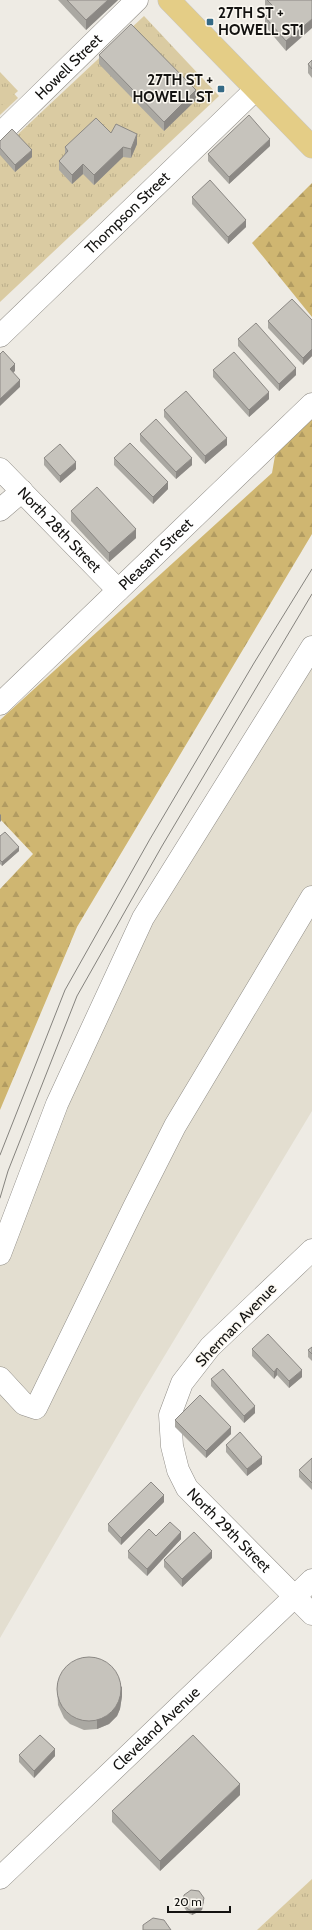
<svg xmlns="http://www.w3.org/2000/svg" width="312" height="1930" font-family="Cabin,sans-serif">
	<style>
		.built { fill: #e3ded0 }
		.green { fill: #dacba2 }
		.forest { fill: url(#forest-firs) }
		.park { fill: url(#park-tufts) }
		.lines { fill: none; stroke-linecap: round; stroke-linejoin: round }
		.minor-casing { stroke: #908d87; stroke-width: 23 }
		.major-casing { stroke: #c6c6c6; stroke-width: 23 }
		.minor { stroke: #fff; stroke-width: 22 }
		.major { stroke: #e4cd86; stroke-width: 22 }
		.tram { stroke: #85837e; stroke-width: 1 }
		.wall { fill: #aaa8a2 }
		.shaded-wall { fill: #8b8884 }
		.building { fill: #c6c3bc; stroke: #8b8884 }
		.poi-dot { fill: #356a86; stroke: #fbf8f1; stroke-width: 1.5 }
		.labels { text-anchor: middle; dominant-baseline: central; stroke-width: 3; stroke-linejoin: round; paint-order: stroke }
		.poi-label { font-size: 15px; font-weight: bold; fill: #131210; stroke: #fbf8f1; text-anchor: start }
		.street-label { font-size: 15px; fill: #131210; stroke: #fbf8f1 }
	</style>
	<defs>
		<pattern id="forest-firs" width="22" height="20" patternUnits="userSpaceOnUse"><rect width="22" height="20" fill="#cfb671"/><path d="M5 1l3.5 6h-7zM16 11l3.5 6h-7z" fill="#b19b61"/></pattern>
		<pattern id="park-tufts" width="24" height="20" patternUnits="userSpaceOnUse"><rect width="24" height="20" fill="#dacba2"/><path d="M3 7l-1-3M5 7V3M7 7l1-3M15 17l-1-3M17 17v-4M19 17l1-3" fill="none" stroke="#baad8a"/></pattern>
	</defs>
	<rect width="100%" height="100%" fill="#eeebe4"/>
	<polygon class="built" points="312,635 312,1111 141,1395 0,1638 0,1231 148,900"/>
	<polygon class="green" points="0,78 18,98 0,115"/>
	<g class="forest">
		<polygon points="312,183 312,317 252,243"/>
		<polygon points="312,413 312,534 77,927 0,1110 0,889 33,854 0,819 0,720 272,473 276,450"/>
	</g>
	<g class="park">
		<polygon points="144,16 219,96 0,302 0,151"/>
		<polygon points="0,72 18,91 0,107"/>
		<polygon points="312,1879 312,1930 257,1930"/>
	</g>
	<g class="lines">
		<g class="minor-casing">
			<g id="minor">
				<path id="s1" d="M0,134L137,0"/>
				<path id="s2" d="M0,336L255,90"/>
				<path id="s3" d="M0,469L118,590"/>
				<polyline points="0,510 22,491"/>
				<path id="s4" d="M0,704L312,404"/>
				<path id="s5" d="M312,1250L210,1347L182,1383L170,1415L172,1446L178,1470L187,1488L312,1614"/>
				<polyline points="0,1254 57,1104 143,918 312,647"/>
				<polyline points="0,1378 24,1404 36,1408 134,1207 175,1126 312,897"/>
				<path id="s6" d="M0,1878L312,1580"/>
			</g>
		</g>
		<g class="major-casing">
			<polyline id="major" points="169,0 312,147"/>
		</g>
		<use href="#minor" class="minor"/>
		<use href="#major" class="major"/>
		<g class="tram">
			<polyline points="0,1155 65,990 150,839 254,663 312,569"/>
			<polyline points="0,1198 8,1171 77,996 162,846 312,594"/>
		</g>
	</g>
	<g class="wall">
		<polygon points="58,0 118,0 86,30"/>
		<polygon points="265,0 312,0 286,51 265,26 265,17 270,12 265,7"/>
		<polygon points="99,55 196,100 164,131 99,64"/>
		<polygon points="312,60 312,78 308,73 308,64"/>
		<polygon points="111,133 137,144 131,158 123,157 94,185 83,174 72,184 59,170 59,161 65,155 65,147"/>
		<polygon points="0,141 32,157 15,172 0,155"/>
		<polygon points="270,146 229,184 208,161 208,154"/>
		<polygon points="192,197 246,227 228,244 192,204"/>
		<polygon points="312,320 312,356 303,365 268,328 268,321"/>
		<polygon points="238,339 296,375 279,391 238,346"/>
		<polygon points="213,370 269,399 249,417 213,377"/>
		<polygon points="164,410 227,445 205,464 164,417"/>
		<polygon points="140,434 192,465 176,479 140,441"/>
		<polygon points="44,458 76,469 60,483 44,465"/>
		<polygon points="114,458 168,489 153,504 114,465"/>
		<polygon points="71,511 136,538 109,562 71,521"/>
		<polygon points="0,836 19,851 2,866 0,864"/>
		<polygon points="312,1347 312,1361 308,1357 308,1350"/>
		<polygon points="252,1349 302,1377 289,1388 277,1375 274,1379 252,1356"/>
		<polygon points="211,1379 255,1413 244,1423 211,1386"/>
		<polygon points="175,1420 231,1434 206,1458 175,1427"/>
		<polygon points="226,1445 262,1464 247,1476 226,1452"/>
		<polygon points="312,1458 312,1490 299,1477 299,1470"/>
		<polygon points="164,1502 121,1545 108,1531 108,1524"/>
		<polygon points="156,1536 181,1539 147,1576 128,1558 128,1551"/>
		<polygon points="212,1558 182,1587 164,1567 164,1560"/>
		<polygon points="57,1683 122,1696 120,1709 117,1716 109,1724 97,1729 84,1730 70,1724 64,1718 58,1705"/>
		<polygon points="19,1755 55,1756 34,1778 19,1762"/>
		<polygon points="240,1795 160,1871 112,1822 112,1811"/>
		<polygon points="204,1902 202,1910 192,1915 188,1913 183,1906 183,1903"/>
	</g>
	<g class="shaded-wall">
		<polygon points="108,0 118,0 86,30 86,20"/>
		<polygon points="312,19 312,28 286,51 286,41"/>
		<polygon points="196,90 196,100 164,131 164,122"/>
		<polygon points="137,134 137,144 131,158 131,149"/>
		<polygon points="270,139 270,146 229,184 229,177"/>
		<polygon points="123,147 123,157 94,185 94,175"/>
		<polygon points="32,150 32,157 15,172 15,165"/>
		<polygon points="83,164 83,174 72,184 72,175"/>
		<polygon points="246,220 246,227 228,244 228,237"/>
		<polygon points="312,349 312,356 303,365 303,358"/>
		<polygon points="15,364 15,371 10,376 10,369"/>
		<polygon points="296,368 296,375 279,391 279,384"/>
		<polygon points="20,380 20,387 0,406 0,399"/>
		<polygon points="269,392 269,399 249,417 249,410"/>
		<polygon points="227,438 227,445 205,464 205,456"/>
		<polygon points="192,458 192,465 176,479 176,472"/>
		<polygon points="76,462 76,469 60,483 60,476"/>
		<polygon points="168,482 168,489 153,504 153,497"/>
		<polygon points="136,529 136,538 109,562 109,553"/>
		<polygon points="1,814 1,821 0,822 0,815"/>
		<polygon points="19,847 19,851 2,866 2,862"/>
		<polygon points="277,1368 277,1375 274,1379 274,1372"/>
		<polygon points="302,1370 302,1377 289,1388 289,1381"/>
		<polygon points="255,1406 255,1413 244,1423 244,1416"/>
		<polygon points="231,1427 231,1434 206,1458 206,1451"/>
		<polygon points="262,1457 262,1464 247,1476 247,1469"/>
		<polygon points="164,1495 164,1502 121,1545 121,1538"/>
		<polygon points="181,1532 181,1539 147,1576 147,1569"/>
		<polygon points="212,1551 212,1558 182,1587 182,1579"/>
		<polygon points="122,1686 122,1696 120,1709 117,1716 109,1724 97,1729 97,1720"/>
		<polygon points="55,1749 55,1756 34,1778 34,1771"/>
		<polygon points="240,1784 240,1795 160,1871 160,1861"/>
		<polygon points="204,1898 202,1910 192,1915 192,1911"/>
	</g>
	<g class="building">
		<polygon points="67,0 108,0 86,20"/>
		<polygon points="267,0 312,0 312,19 286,41 265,17 275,8"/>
		<polygon points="131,24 196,90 164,122 99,55"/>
		<polygon points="312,60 312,69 308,64"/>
		<polygon points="249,115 270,139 229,177 208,154"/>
		<polygon points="96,118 111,133 116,124 137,134 131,149 123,147 94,175 83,164 72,175 59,161 68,151 65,147"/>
		<polygon points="12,129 32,150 15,165 0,148 0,141"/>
		<polygon points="210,180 246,220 228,237 192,197"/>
		<polygon points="292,299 312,320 312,349 303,358 268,321"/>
		<polygon points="256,323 296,368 279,384 238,339"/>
		<polygon points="3,351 15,364 10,369 20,380 0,399 0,354"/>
		<polygon points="234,352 269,392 249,410 213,370"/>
		<polygon points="186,391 227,438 205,456 164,410"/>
		<polygon points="156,419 192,458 176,472 140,434"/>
		<polygon points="130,443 168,482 153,497 114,458"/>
		<polygon points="60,444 76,462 60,476 44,458"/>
		<polygon points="97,487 136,529 109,553 71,511"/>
		<polygon points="5,832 19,847 2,862 0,860 0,836"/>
		<polygon points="268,1334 302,1370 289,1381 277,1368 274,1372 252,1349"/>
		<polygon points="312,1347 312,1354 308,1350"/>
		<polygon points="223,1369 255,1406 244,1416 211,1379"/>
		<polygon points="200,1395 231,1427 206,1451 175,1420"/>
		<polygon points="240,1432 262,1457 247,1469 226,1445"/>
		<polygon points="312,1458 312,1483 299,1470"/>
		<polygon points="151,1482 164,1495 121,1538 108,1524"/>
		<polygon points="170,1522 181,1532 147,1569 128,1551 149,1529 156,1536"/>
		<polygon points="194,1532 212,1551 182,1579 164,1560"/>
		<circle cx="89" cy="1689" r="32"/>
		<polygon points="40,1735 55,1749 34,1771 19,1755"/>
		<polygon points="193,1735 240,1784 160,1861 112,1811"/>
		<polygon points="191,1890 199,1891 204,1898 202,1906 192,1911 188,1909 183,1903 184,1895"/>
		<polygon points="153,1918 164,1920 171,1930 143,1930 143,1925"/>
	</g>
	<g class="poi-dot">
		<rect x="206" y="18" width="8" height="8" rx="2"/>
		<rect x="217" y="85" width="8" height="8" rx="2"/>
	</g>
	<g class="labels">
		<g class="poi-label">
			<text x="218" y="13">27TH ST +<tspan x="218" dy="17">HOWELL ST1</tspan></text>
			<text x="213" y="80" text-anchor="end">27TH ST +<tspan x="213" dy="17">HOWELL ST</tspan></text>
		</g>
		<g class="street-label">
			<text stroke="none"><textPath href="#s1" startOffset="96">Howell Street</textPath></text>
			<text stroke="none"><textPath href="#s2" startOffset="177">Thompson Street</textPath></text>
			<text stroke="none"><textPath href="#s3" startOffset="85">North 28th Street</textPath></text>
			<text stroke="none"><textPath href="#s4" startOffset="216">Pleasant Street</textPath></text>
			<text transform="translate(236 1325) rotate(-46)">Sherman Avenue</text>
			<text stroke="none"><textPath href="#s5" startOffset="356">North 29th Street</textPath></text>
			<text stroke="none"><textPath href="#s6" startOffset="216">Cleveland Avenue</textPath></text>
		</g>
	</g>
	<path d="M168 1906v6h62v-6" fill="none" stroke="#131210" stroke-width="2"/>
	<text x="174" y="1906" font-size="12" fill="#131210" stroke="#fbf8f1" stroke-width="3" paint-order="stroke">20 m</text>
</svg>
